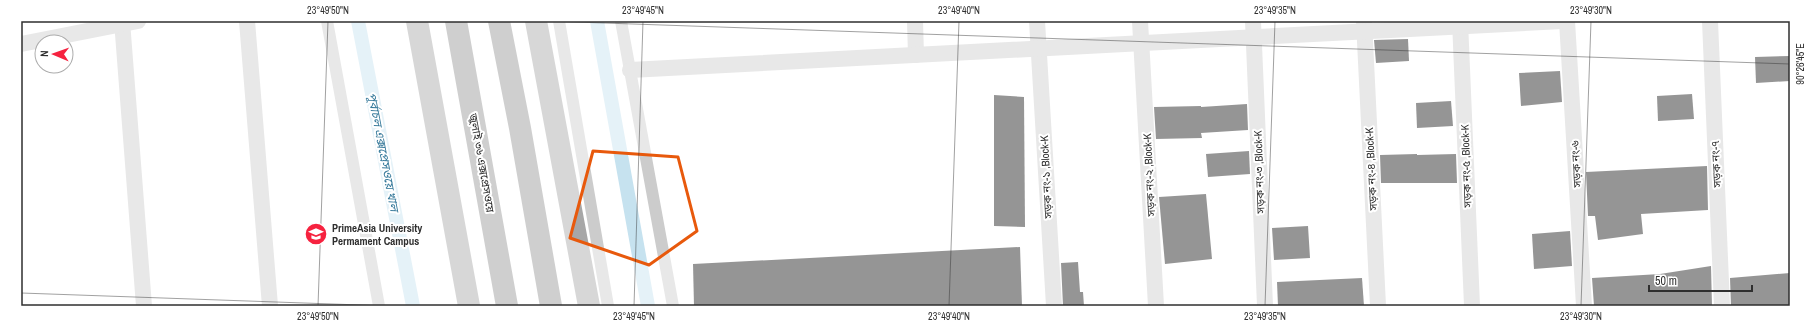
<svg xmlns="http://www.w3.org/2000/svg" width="1811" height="327" font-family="'Archivo Narrow','Noto Sans Bengali',sans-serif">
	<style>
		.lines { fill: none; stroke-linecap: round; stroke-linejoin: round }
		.canal { stroke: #c6e2ef; stroke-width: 14 }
		.building { fill: #161616 }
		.pedestrian { stroke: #ccc; stroke-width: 12 }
		.minor { stroke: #ccc; stroke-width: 16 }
		.primary { stroke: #a7a7a7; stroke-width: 22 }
		.motorway { stroke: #969696; stroke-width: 22 }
		.marked { fill: none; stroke: #e8590c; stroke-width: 3; stroke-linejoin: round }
		.ticks { fill: none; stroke: #2f2f2f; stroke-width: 1; stroke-opacity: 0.45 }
		.labels { text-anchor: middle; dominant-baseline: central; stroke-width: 4; stroke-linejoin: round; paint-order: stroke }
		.street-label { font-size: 11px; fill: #2f2f2f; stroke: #fff }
		.poi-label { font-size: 11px; font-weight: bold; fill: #2f2f2f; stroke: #fff; text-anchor: start }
		.water-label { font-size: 12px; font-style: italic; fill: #35799a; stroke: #fff }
		.neatline { fill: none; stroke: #2f2f2f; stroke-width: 1.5 }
		.ticks-label { font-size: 10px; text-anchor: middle; fill: #2f2f2f }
	</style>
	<rect width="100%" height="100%" fill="#fff"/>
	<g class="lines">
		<g class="canal">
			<polyline points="358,21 413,306"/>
			<polyline points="597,21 648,306"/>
		</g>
	</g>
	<g class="building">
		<polygon points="1408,39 1409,61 1376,63 1374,40"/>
		<polygon points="1790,56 1790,81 1756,83 1755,57"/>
		<polygon points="1560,71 1562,102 1521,106 1519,73"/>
		<polygon points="1692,94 1694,119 1658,121 1657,96"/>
		<polygon points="994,95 1024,97 1025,227 994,226"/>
		<polygon points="1451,101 1453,126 1417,128 1416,103"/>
		<polygon points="1247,104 1248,130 1201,133 1202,138 1156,139 1154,107 1201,106 1201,107"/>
		<polygon points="1249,151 1250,174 1208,177 1206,154"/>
		<polygon points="1417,154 1417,155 1456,154 1457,183 1381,183 1380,155"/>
		<polygon points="1707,166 1708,210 1641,214 1643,234 1598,240 1595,216 1588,216 1586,172"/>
		<polygon points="1206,194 1212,259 1165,264 1159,197"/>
		<polygon points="1308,226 1310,258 1274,260 1272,228"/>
		<polygon points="1570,231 1572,266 1534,269 1532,234"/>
		<polygon points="1020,247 1022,306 694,306 693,264"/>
		<polygon points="1078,262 1080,292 1083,292 1084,306 1063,306 1061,263"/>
		<polygon points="1711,266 1712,306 1594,306 1592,278 1660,274"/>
		<polygon points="1790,273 1790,306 1731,306 1730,278"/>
		<polygon points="1362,278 1364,306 1278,306 1277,282"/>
	</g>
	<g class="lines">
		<g class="pedestrian">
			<polyline points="327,21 379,306"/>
			<polyline points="559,21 608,306"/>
			<polyline points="621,21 673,306"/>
		</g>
		<g class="minor">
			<polyline points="122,21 144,306"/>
			<polyline points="247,21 270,306"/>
			<polyline points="915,21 916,55"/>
			<polyline points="1037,21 1054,306"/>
			<polyline points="1140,21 1156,306"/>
			<polyline points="1253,21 1265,306"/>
			<polyline points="1364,21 1378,306"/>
			<polyline points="1460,21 1472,306"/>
			<polyline points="1567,21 1584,306"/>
			<polyline points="1710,21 1722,306"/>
			<polyline points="21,44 138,21"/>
			<polyline points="630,70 1562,21"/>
		</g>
		<g class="primary">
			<polyline points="417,21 469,306"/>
			<polyline points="536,21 589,306"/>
		</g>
		<g class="motorway">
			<polyline points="456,21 507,306"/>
			<polyline points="499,21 520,128 551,306"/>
		</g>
	</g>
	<path d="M0 0H1811V327H0ZM593,151L678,157L697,231L649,265L570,238Z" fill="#fff" fill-opacity=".55" fill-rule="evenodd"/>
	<path class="marked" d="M593,151L678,157L697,231L649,265L570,238Z"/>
	<path class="ticks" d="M546,21L1790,64M21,293L389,306M318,306L328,21M634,306L643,21M949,306L959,21M1265,306L1275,21M1581,306L1591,21"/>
	<defs>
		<g id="university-disc" transform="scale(1.15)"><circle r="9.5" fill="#f6223f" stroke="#fff"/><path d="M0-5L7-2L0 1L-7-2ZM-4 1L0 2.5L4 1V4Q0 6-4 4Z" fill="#fff"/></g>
	</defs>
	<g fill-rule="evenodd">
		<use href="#university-disc" x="316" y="234"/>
	</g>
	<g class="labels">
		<g class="street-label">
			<text transform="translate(482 163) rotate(80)">জুলাই ৩৬ এক্সপ্রেসওয়ে</text>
			<text transform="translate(1576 164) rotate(-93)">সড়ক নং-৬</text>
			<text transform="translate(1716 164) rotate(-93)">সড়ক নং-৭</text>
			<text transform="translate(1466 166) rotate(-92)">সড়ক নং-৫ ,Block-K</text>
			<text transform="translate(1371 169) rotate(-93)">সড়ক নং-৪ ,Block-K</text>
			<text transform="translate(1259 172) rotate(-92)">সড়ক নং-৩ ,Block-K</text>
			<text transform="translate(1149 175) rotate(-93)">সড়ক নং-২ ,Block-K</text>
			<text transform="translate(1046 177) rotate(-93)">সড়ক নং-১ ,Block-K</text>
		</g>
		<g class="poi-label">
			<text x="332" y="228">PrimeAsia University<tspan x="332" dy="13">Permament Campus</tspan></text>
		</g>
		<g class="water-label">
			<text transform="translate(383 152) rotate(79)">পূর্বাচল এক্সপ্রেসওয়ে খাল</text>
		</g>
	</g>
	<rect width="1811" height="327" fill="none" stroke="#ffffff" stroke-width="44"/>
	<g transform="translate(54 54) rotate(272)"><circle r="19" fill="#ffffff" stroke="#acacac"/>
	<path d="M0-3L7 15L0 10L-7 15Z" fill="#f6223f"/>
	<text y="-6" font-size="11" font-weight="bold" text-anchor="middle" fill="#2f2f2f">N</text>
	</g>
	<path d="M1649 285v6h103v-6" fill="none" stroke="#2f2f2f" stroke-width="2"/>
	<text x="1655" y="285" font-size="12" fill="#2f2f2f" stroke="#ffffff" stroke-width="3" paint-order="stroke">50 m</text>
	<rect x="22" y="22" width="1767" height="283" class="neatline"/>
	<g class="ticks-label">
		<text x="328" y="14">23°49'50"N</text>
		<text x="643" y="14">23°49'45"N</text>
		<text x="959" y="14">23°49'40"N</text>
		<text x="1275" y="14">23°49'35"N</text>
		<text x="1591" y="14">23°49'30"N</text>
		<text transform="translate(1800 64) rotate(-90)" y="4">90°26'45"E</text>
		<text x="318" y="320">23°49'50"N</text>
		<text x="634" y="320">23°49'45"N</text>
		<text x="949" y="320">23°49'40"N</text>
		<text x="1265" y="320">23°49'35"N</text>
		<text x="1581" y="320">23°49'30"N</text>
	</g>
</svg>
